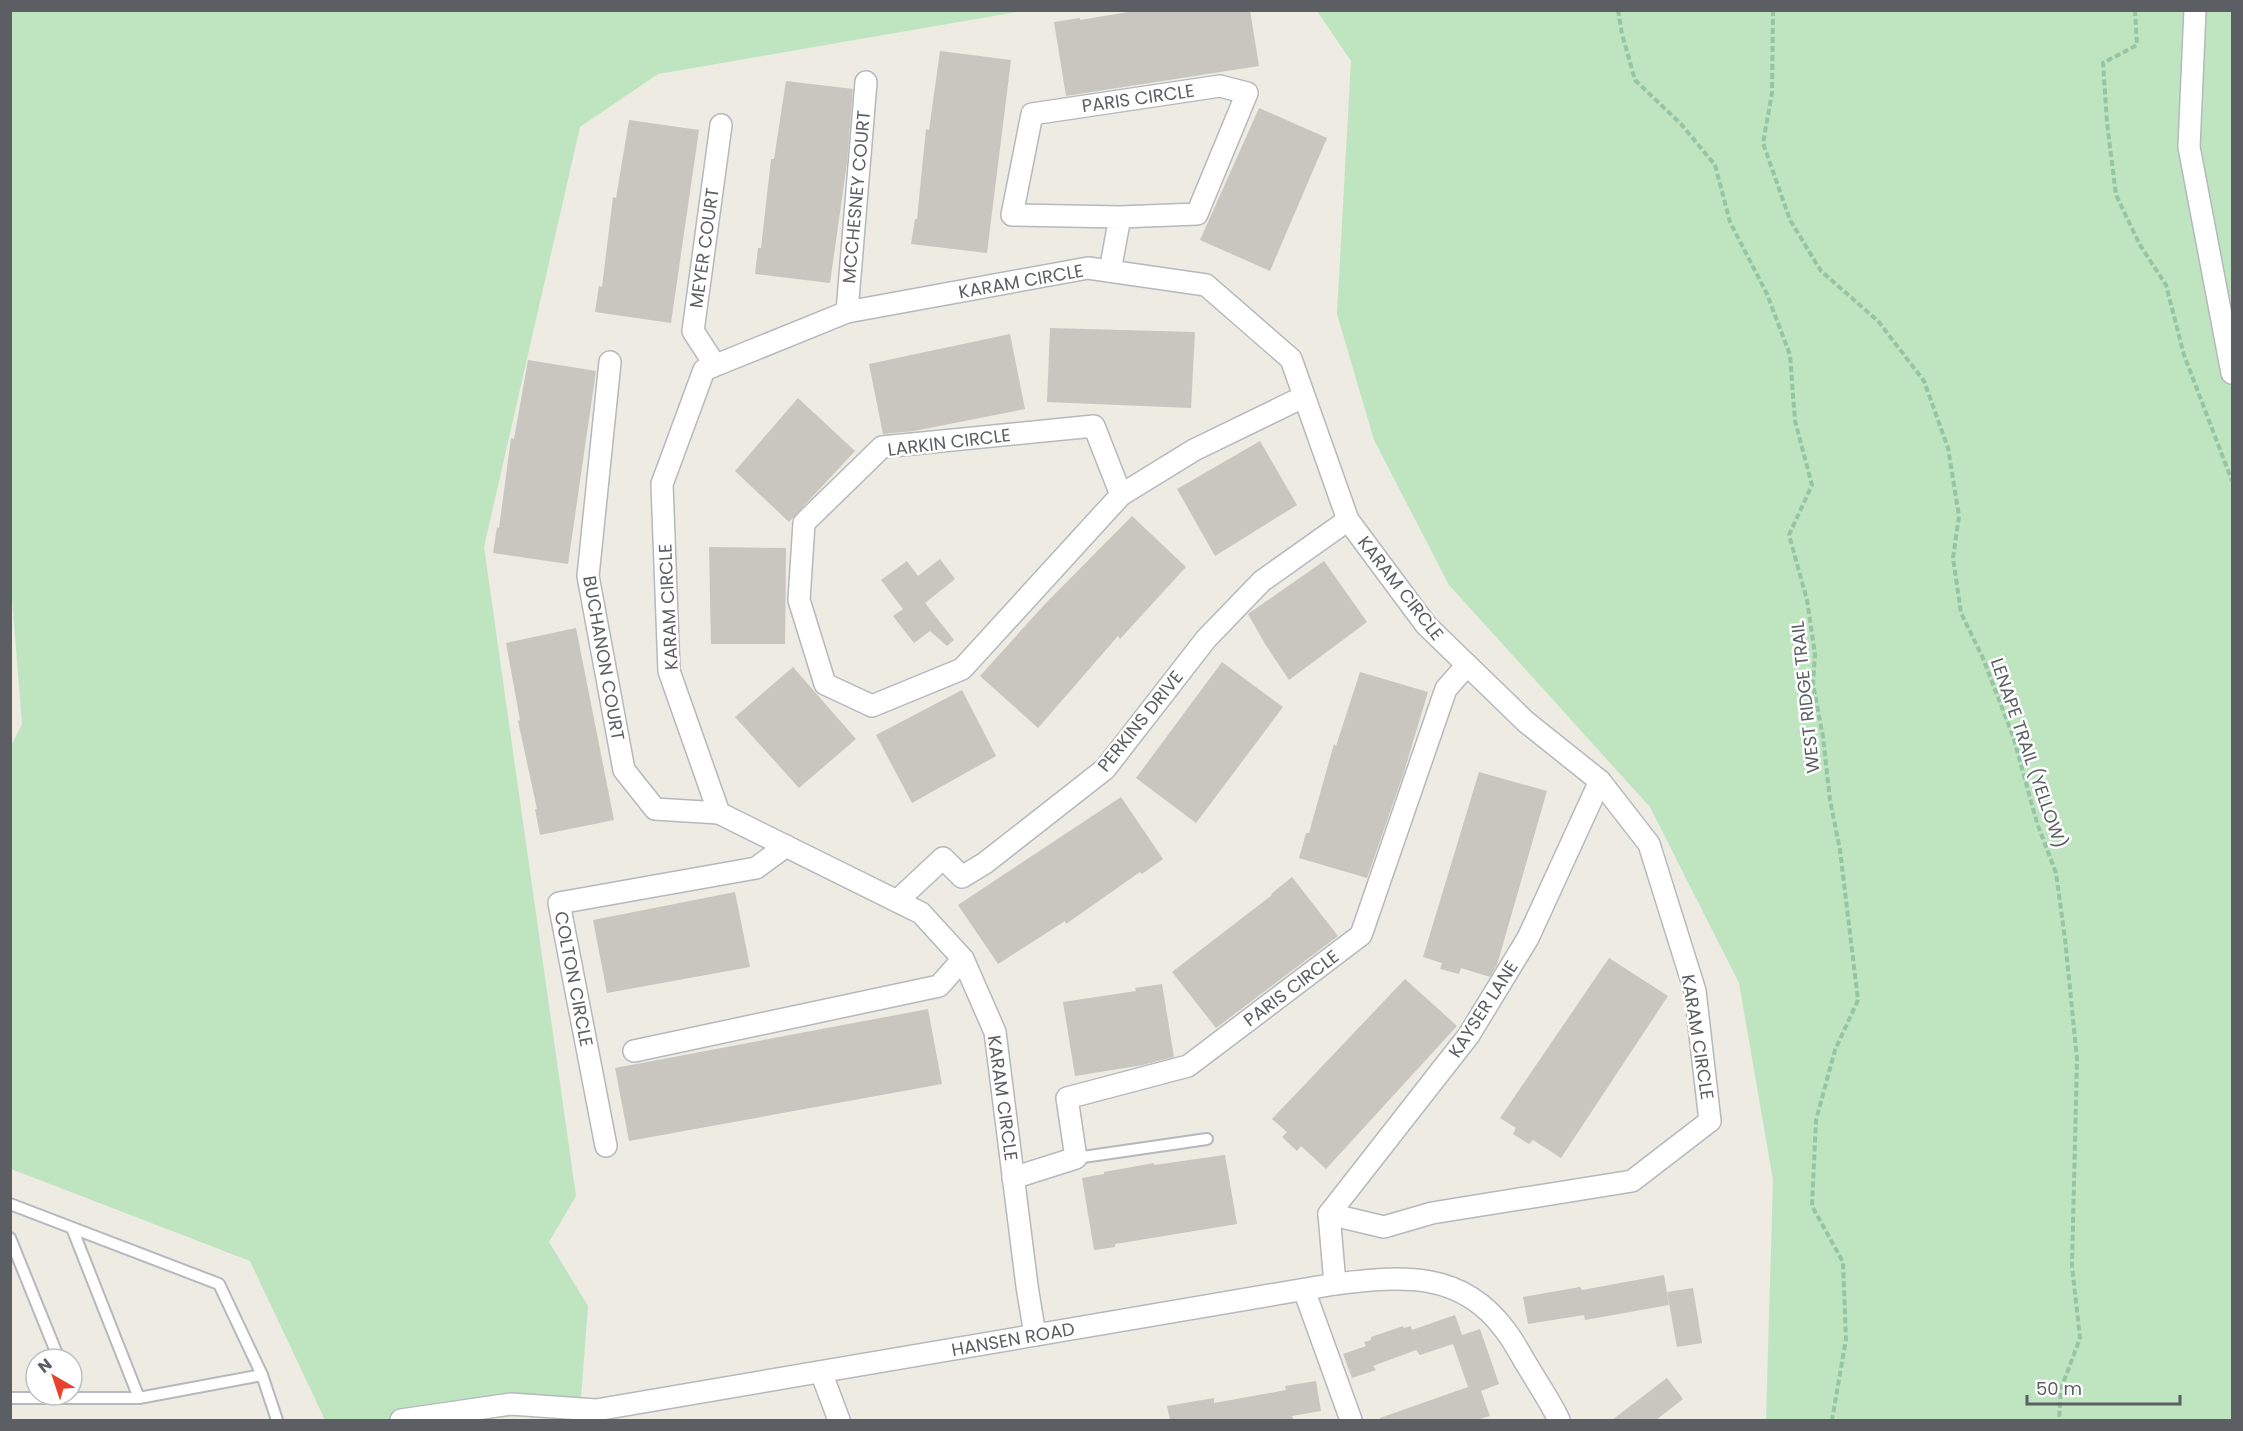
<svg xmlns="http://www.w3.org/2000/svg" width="2243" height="1431" font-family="Poppins,sans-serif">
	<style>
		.green { fill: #bee5c0 }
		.building { fill: #c8c6bf }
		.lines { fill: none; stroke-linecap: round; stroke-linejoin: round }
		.service-casing { stroke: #b5b8bd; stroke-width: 14 }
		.minor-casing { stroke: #b5b8bd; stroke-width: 24 }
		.path { stroke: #97c4a5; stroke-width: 4; stroke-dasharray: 6 3; stroke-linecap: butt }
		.service { stroke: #fff; stroke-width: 10 }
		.minor { stroke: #fff; stroke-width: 21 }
		.labels { text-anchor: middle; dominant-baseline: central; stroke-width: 5; stroke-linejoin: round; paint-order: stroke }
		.street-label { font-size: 18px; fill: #5b5e63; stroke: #fff }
	</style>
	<rect width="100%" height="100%" fill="#edebe2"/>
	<g class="green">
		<polygon points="11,11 1022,11 658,74 580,127 484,547 576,1196 549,1242 588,1306 580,1411 472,1420 325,1420 250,1261 11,1169 10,748 22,724 10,573"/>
		<polygon points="1317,11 2232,11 2232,1420 1766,1420 1773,1180 1739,983 1650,807 1449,585 1374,440 1337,314 1351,61"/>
	</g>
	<g class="building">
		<polygon points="1140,10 1250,10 1259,66 1066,96 1054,22 1080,18 1080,20"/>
		<polygon points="940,51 1011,60 987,253 911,244 915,219 917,219 926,129 929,130"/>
		<polygon points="786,81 853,89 847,163 830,283 755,274 758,248 761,248 771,159 774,159"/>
		<polygon points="1259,108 1327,138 1270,271 1200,240"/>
		<polygon points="629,120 699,130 671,323 595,312 599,286 602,287 613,197 616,198"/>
		<polygon points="1050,328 1195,332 1191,408 1047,402"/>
		<polygon points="1010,334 1025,409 914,431 883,434 869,364"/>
		<polygon points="528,360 596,371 568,564 493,553 497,527 499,528 511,438 514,439"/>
		<polygon points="798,398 855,451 789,522 735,471"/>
		<polygon points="1260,441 1297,505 1215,556 1177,489"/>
		<polygon points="1132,516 1186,567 1120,639 1118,636 1038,728 980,676 1045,604"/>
		<polygon points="709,547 786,548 785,644 711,644"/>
		<polygon points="940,559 955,579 925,603 954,640 947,646 930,631 914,643 893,616 903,609 881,580 907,561 918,576"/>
		<polygon points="1324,561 1367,622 1289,680 1265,644 1248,614"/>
		<polygon points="576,628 614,820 540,835 535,809 537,809 518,721 520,720 506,643"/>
		<polygon points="1222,662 1283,707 1196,823 1136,778"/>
		<polygon points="793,667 856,739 799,788 735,717"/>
		<polygon points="1360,672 1428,692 1404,772 1367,878 1299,858 1306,833 1309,833 1334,744 1336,746"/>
		<polygon points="962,690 996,756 912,803 876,735"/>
		<polygon points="1479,772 1547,791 1497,965 1490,977 1461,968 1459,974 1440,969 1442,963 1423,957"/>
		<polygon points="1121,797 1163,859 1142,874 1140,872 1066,924 1065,921 998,964 958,905"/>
		<polygon points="1292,877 1338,936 1216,1028 1172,972 1272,895 1271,894"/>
		<polygon points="735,892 750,967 607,993 593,920"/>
		<polygon points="1609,958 1668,996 1561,1158 1533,1140 1529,1144 1513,1134 1516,1128 1500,1118"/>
		<polygon points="1405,979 1457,1026 1326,1169 1301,1146 1297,1151 1282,1137 1287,1132 1272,1119"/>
		<polygon points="1162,984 1174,1057 1143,1065 1075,1076 1063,1002 1136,991 1135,988"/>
		<polygon points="928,1009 942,1084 629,1141 615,1068"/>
		<polygon points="1225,1155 1237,1224 1115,1244 1115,1247 1094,1250 1082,1178 1104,1174 1104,1172 1154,1163 1154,1165"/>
		<polygon points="1664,1275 1669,1305 1585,1320 1584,1315 1528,1324 1523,1297 1580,1287 1582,1290"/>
		<polygon points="1693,1288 1702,1343 1677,1347 1667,1292"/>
		<polygon points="1455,1315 1462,1335 1480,1329 1499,1384 1481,1391 1490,1416 1476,1420 1380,1420 1380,1418 1468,1387 1453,1344 1420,1355 1416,1350 1373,1366 1376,1370 1352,1378 1343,1354 1366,1346 1364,1342 1371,1340 1371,1337 1403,1326 1404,1328 1411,1326 1412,1330"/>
		<polygon points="1667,1378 1683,1399 1656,1420 1612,1420"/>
		<polygon points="1316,1381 1321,1411 1292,1416 1293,1419 1282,1420 1170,1420 1167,1406 1214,1398 1214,1403 1286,1390 1285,1386"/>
	</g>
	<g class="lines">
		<g class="service-casing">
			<g id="service">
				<polyline points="1076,1158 1207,1139"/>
				<polyline points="10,1204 219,1284 262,1375 139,1398 10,1398"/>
				<polyline points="72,1228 139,1398"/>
				<polyline points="10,1238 59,1359"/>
				<polyline points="262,1375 277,1420"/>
			</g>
		</g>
		<g class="minor-casing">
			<g id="minor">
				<polyline points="2195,10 2189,147 2232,373"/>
				<polyline points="1110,271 1120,217 1197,214 1247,93 1220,86 1032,114 1012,215 1120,217"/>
				<polyline points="847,312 866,82"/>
				<polyline points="610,362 588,576 624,770 655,809 719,813"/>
				<polyline points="715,365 693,331 721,125"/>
				<polyline points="1121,495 1094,426 882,447 804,523 799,600 825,684 872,706 962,669 1121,495 1194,450 1303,397"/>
				<polyline points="897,901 943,858 962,877 985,863 1105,769 1206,639 1262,581 1348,520"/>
				<polyline points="634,1051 939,986 963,959"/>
				<polyline points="606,1146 559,903 756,868 786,846"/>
				<polyline points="1013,1178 1076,1158 1067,1098 1188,1066 1361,935 1446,689 1467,665"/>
				<polyline points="1329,1214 1469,1035 1528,938 1600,781"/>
				<polyline points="1304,1290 1351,1420"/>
				<polyline points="1035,1335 1027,1286 995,1032 963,959 921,913 719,813 669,671 662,484 704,370 847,312 1088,268 1206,285 1291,359 1348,520 1426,625 1526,722 1600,781 1649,844 1695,991 1710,1121 1632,1181 1432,1213 1384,1227 1329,1214 1335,1284"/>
				<polyline points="821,1372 839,1420"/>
				<path d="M401,1420L511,1404L596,1410L1335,1284C1401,1276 1461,1270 1505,1330C1514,1341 1520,1354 1527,1365C1538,1384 1550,1401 1559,1420"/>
			</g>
		</g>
		<g class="path">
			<polyline points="1618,10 1622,34 1635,80 1681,124 1715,165 1730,222 1767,294 1790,355 1795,421 1812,485 1789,535 1807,600 1815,654 1813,684 1823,737 1830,800 1840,850 1858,1000 1835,1050 1816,1120 1812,1206 1843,1262 1846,1339 1832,1420"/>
			<polyline points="1773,10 1772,93 1763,143 1790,220 1821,271 1878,321 1924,381 1948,448 1959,516 1953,558 1961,613 1982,656 2013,736 2037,823 2056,873 2065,939 2077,1059 2072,1266 2080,1338 2061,1389 2059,1420"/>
			<polyline points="2135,10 2137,45 2103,63 2107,123 2116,195 2140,245 2166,285 2184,355 2232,481"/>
		</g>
		<use href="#service" class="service"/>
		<use href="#minor" class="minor"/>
	</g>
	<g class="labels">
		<g class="street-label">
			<text transform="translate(1138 98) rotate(-8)">PARIS CIRCLE</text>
			<text transform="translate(856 197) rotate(-85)">MCCHESNEY COURT</text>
			<text transform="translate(704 248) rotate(-82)">MEYER COURT</text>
			<text transform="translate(1021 281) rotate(-10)">KARAM CIRCLE</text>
			<text transform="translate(949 442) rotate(-7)">LARKIN CIRCLE</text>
			<text transform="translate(1401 588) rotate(52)">KARAM CIRCLE</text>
			<text transform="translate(668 607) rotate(-93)">KARAM CIRCLE</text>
			<text transform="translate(604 658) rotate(80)">BUCHANON COURT</text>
			<text transform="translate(1805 697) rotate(-96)">WEST RIDGE TRAIL</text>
			<text transform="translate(1140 721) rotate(-51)">PERKINS DRIVE</text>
			<text transform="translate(2029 753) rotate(71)">LENAPE TRAIL (YELLOW)</text>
			<text transform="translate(574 979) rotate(79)">COLTON CIRCLE</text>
			<text transform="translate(1291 988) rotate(-37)">PARIS CIRCLE</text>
			<text transform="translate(1483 1009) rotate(-57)">KAYSER LANE</text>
			<text transform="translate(1698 1037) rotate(81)">KARAM CIRCLE</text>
			<text transform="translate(1003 1098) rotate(82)">KARAM CIRCLE</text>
			<text transform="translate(1013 1339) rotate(-10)">HANSEN ROAD</text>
		</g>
	</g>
	<rect width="2243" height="1431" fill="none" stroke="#5b5e63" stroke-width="24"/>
	<g transform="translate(54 1377) rotate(321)"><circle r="28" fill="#ffffff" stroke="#bdbfc1" stroke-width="1.5"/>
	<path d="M0-4.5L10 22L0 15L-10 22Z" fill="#e8412d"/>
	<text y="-9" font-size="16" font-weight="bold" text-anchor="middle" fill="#5b5e63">N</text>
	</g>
	<path d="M2027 1395v9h153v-9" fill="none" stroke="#5b5e63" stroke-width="3"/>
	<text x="2036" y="1395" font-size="18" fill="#5b5e63" stroke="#ffffff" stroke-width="4.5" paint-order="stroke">50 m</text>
</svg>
